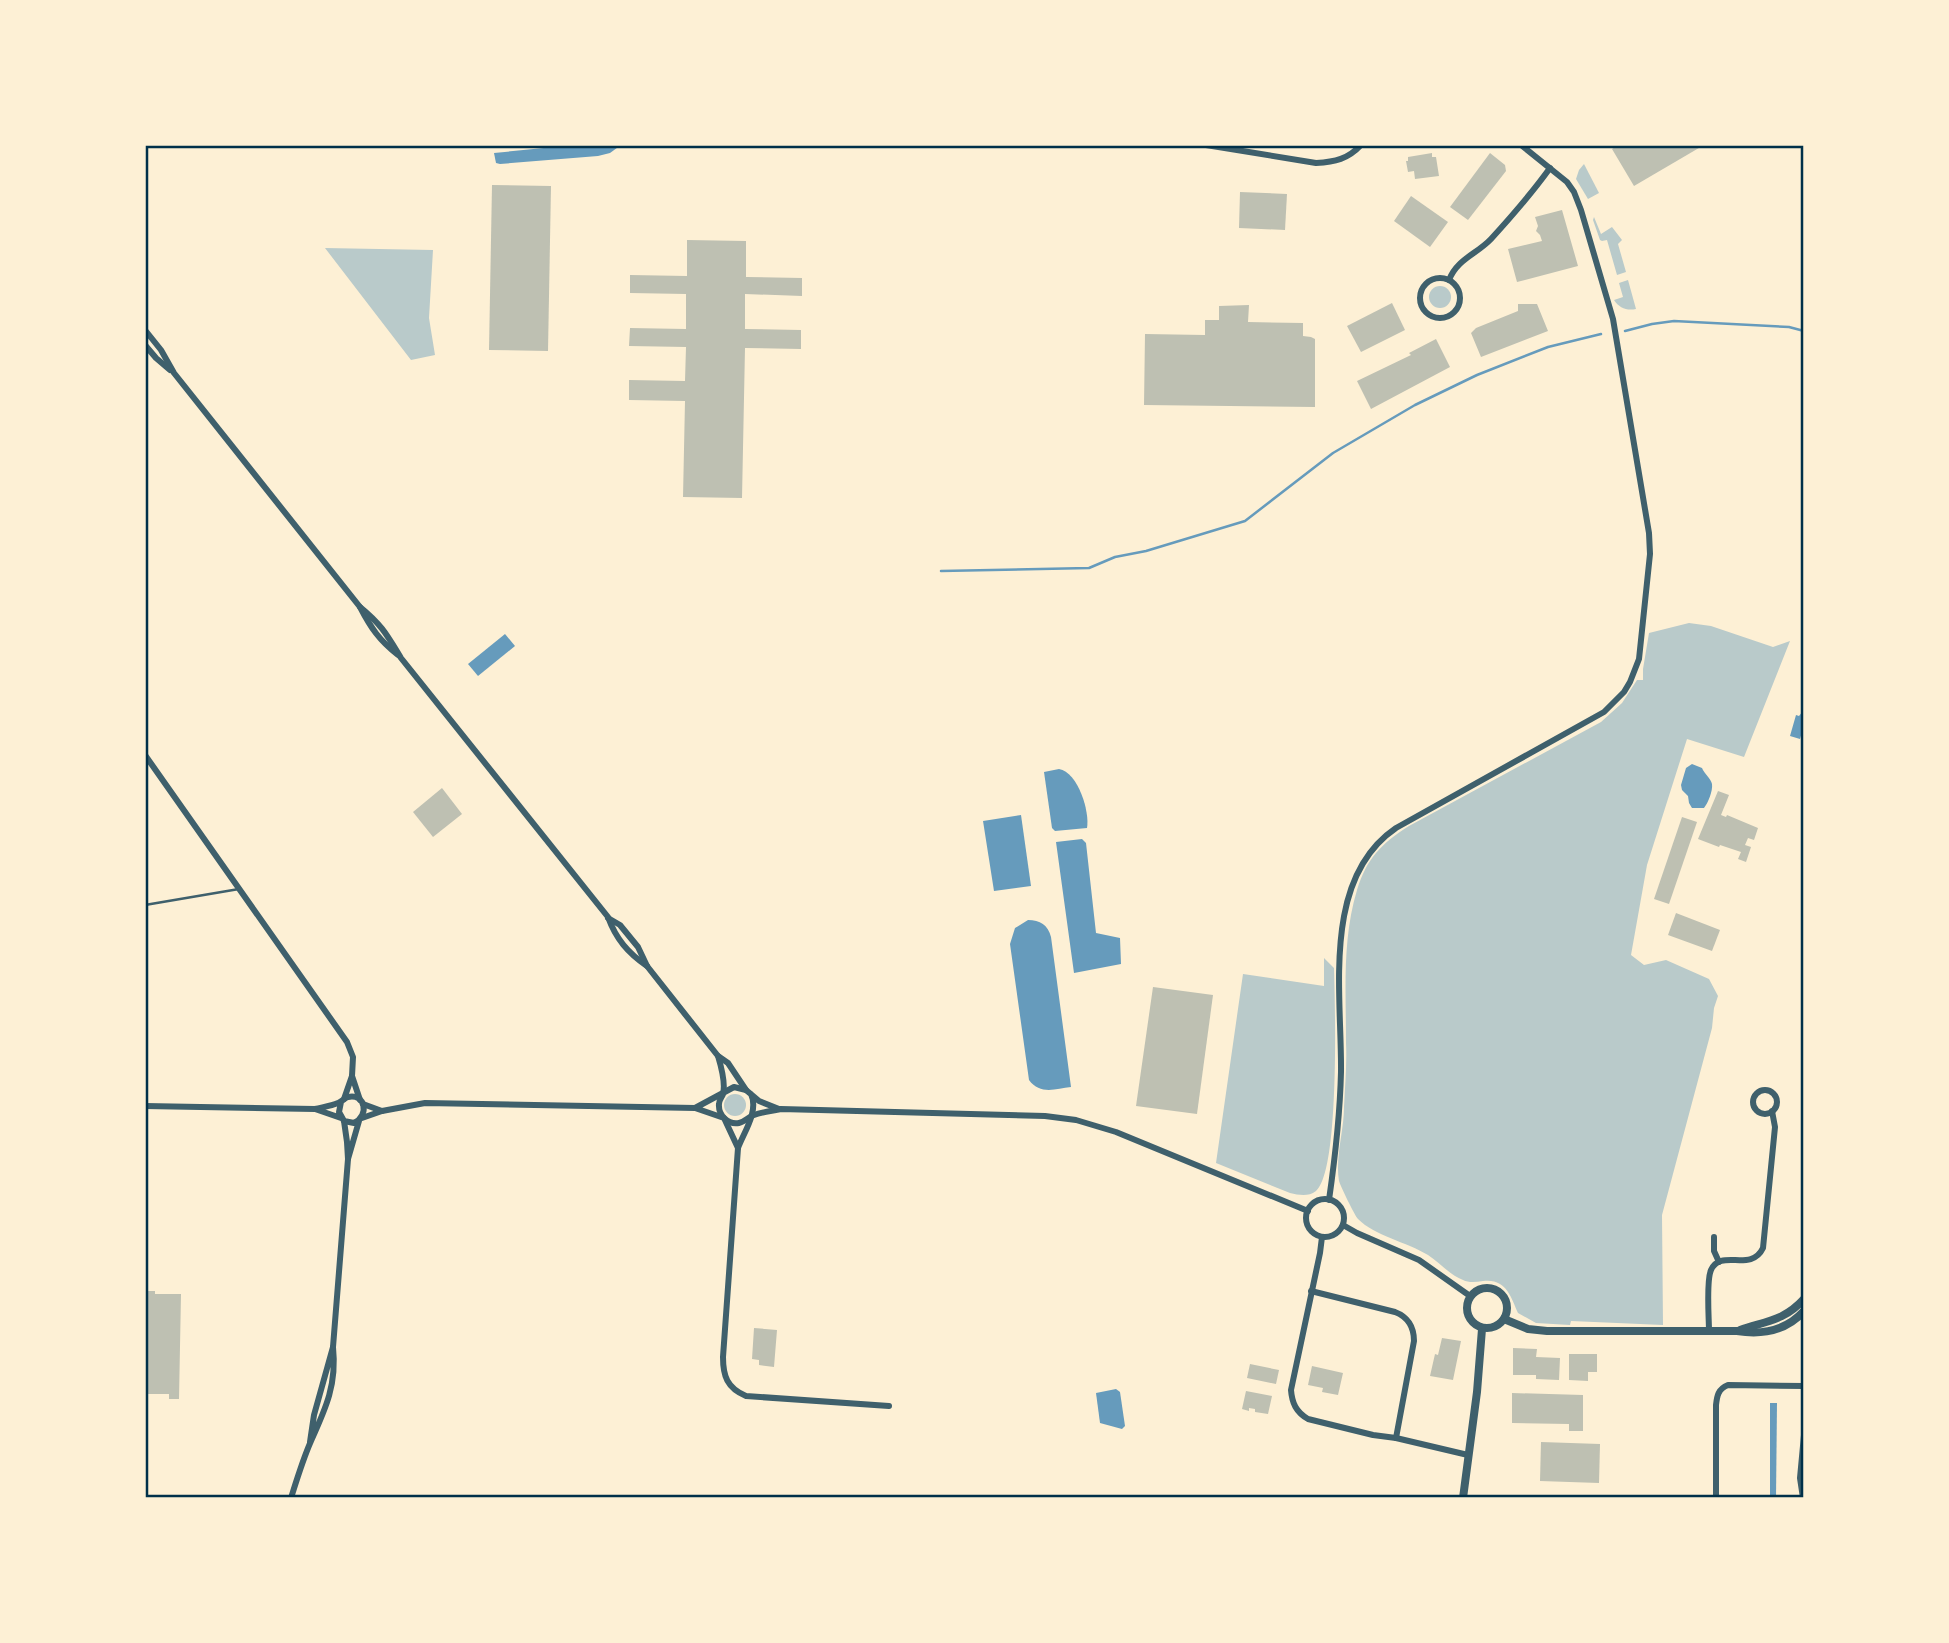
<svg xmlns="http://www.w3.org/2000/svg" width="1949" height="1643" font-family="Lato,sans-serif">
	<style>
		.green { fill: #b9caca }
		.water { fill: #669bbc }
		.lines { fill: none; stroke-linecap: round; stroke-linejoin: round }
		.stream { stroke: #669bbc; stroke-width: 2.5 }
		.building { fill: #bec0b2 }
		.service { stroke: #3f606c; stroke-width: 2.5 }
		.minor { stroke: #3f606c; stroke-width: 6 }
		.tertiary { stroke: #3f606c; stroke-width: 8 }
		.neatline { fill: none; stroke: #003049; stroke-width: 2.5 }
	</style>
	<rect width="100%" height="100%" fill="#fdf0d5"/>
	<g class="green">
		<polygon points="1584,164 1599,193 1588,199 1576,179 1579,170"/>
		<polygon points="1594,217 1601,234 1612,227 1622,240 1618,244 1626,272 1617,275 1607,240 1602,241 1600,240 1593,220"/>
		<polygon points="325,248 433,250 429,318 435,355 411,360"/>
		<path d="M1628,280L1636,309C1627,311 1619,308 1614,300L1623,297L1619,283Z"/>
		<circle cx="1440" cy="297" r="11"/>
		<path d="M1689,623L1711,626L1773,647L1790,641L1744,757L1687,739L1647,865L1631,955L1644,965L1666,960L1709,979L1718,996L1714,1008L1712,1028L1662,1215L1663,1325L1571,1321L1570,1325L1536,1323L1518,1313C1511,1297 1506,1278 1483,1281C1476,1282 1469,1283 1463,1280C1450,1275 1440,1263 1428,1255C1407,1242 1375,1236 1358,1219C1355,1216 1340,1185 1339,1181C1335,1157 1344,1131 1344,1107C1345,1086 1347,1064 1346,1043C1346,991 1342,940 1357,890C1367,858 1381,844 1409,826L1601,722L1622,703L1637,680H1643V669L1649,633Z"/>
		<path d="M1324,958L1334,968C1335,1004 1340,1171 1316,1191C1308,1197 1299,1195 1290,1193L1216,1163L1243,974L1324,986Z"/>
		<circle cx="735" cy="1105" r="11"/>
	</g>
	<g class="water">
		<polygon points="574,145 621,145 610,153 598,156 500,164 496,163 494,153"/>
		<polygon points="505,634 515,646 478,676 468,664"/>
		<polygon points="1803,711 1804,725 1800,739 1790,736 1796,715 1799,716"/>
		<path d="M1692,764L1702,768C1704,773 1711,779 1712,784C1713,791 1708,803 1704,808H1692L1689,803L1688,796L1682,790L1681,785L1686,768Z"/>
		<path d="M1059,769C1078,772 1090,812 1087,828L1055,831L1052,828L1044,772Z"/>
		<polygon points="1021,815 1031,886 994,891 983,821"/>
		<polygon points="1082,839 1086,843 1096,933 1120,938 1121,964 1074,973 1056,842"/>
		<path d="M1028,920C1040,920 1048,925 1051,937L1071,1087C1055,1089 1040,1095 1029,1080L1010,944L1015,928Z"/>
		<polygon points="1116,1389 1120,1392 1125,1426 1122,1429 1100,1423 1096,1393"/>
		<polygon points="1770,1403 1777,1403 1776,1498 1770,1498"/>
	</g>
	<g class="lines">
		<g class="stream">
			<polyline points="1625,331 1652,324 1674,321 1789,327 1804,331"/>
			<polyline points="941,571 1089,568 1115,557 1146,551 1245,521 1333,453 1415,405 1477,375 1548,347 1601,334"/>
		</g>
	</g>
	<g class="building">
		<polygon points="1618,145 1704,145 1634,186 1612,149"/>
		<polygon points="1432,153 1432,157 1436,157 1439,176 1415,179 1414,171 1408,172 1406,161 1408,161 1408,157"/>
		<polygon points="1490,153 1505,165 1506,171 1468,220 1450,207"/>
		<polygon points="492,185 551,186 548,351 489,350"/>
		<polygon points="1240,192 1287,194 1285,230 1239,228"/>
		<polygon points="1411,196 1448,222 1430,247 1394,221"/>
		<polygon points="1562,210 1578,266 1517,282 1508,249 1542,241 1540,235 1536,231 1538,226 1535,217"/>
		<polygon points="687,240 746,241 746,277 802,278 802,296 745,294 745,329 801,330 801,349 745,348 742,498 683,497 685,401 629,400 629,380 685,381 686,347 629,346 630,328 686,329 686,294 630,293 630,275 687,276"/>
		<polygon points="1392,303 1405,330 1361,352 1347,326"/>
		<polygon points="1518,304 1537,304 1548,331 1481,357 1471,333 1476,328 1518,311"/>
		<polygon points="1249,305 1248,322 1303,323 1303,336 1311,337 1315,339 1315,407 1144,405 1145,334 1205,335 1205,320 1219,320 1219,306"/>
		<polygon points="1436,339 1450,367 1371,409 1357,381 1411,355 1409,353"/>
		<polygon points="442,788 462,814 433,837 413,812"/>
		<polygon points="1718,791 1729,795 1721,815 1726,817 1727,815 1758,828 1754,840 1748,838 1745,845 1751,847 1746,862 1738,859 1741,852 1720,845 1719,847 1698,839"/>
		<polygon points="1682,817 1697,822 1669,904 1654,899"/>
		<polygon points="1676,913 1720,930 1712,951 1668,935"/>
		<polygon points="1153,987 1213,995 1197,1114 1136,1106"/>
		<polygon points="145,1291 155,1291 155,1294 181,1294 179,1399 169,1399 169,1394 145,1394"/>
		<polygon points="754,1328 777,1330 774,1367 759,1365 759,1360 752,1359"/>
		<polygon points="1442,1338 1461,1341 1453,1380 1430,1376 1435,1354 1438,1355"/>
		<polygon points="1513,1348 1537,1349 1536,1357 1560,1358 1559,1380 1536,1379 1536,1375 1513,1375"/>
		<polygon points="1569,1354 1597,1354 1597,1372 1588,1372 1588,1381 1569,1380"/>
		<polygon points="1250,1364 1279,1370 1276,1384 1247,1378"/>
		<polygon points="1312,1366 1343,1373 1338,1395 1322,1392 1323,1388 1308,1385"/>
		<polygon points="1246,1391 1272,1396 1268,1414 1255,1412 1255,1409 1249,1408 1249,1411 1242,1409"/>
		<polygon points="1512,1393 1583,1395 1583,1431 1569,1431 1569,1424 1512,1423"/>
		<polygon points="1541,1442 1600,1444 1599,1483 1540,1481"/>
	</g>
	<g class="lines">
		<polyline class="service" points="145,905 239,889"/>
		<g class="minor">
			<path d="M1206,145L1316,163C1335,162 1348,159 1361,145"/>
			<circle cx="1440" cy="298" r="20"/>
			<path d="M1449,280C1457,259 1477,254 1491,239C1512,216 1532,193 1550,168"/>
			<path d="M145,330L161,350L174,373L360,607C371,628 379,640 398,655"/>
			<polyline points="145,345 156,358 170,370"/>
			<path d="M360,607C382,625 387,635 401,658L608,917C616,939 628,953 647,966"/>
			<polyline points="145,755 347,1042 353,1057 352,1076"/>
			<polyline points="608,918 620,925 638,947 647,966 718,1056 728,1063 746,1090"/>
			<path d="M718,1056C721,1066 726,1083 723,1094C722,1097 719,1100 719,1104C718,1115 728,1125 739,1123C745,1122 748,1117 754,1115C762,1112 772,1111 781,1109L1045,1116L1076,1120L1116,1132L1308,1211"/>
			<circle cx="1765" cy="1102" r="12"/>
			<path d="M751,1094C759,1111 744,1132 738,1148L724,1118L695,1108L734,1087L746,1090L759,1101L779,1109"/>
			<polyline points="344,1099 352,1076 360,1100"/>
			<path d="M341,1102L339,1112L344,1121L354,1123C370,1115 365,1093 348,1097C345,1098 341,1102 338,1103C331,1106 323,1107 315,1109L341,1118"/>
			<polyline points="145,1106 315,1109"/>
			<polyline points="382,1111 425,1103 695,1108"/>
			<polyline points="362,1118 382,1111 363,1104"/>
			<polyline points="344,1121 347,1142 348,1159 359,1121"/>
			<path d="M738,1148L723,1357C723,1376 727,1388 746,1396L889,1406"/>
			<circle cx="1325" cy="1218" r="19"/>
			<path d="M1329,1200C1335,1158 1340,1115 1341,1072C1342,994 1321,879 1396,828L1604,712L1624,692L1630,682L1639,659L1650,554L1649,533L1613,319L1581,210L1574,192L1567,182L1521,145"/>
			<polyline points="1343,1225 1357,1233 1419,1260 1470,1296"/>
			<path d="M1322,1237L1320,1253L1291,1390C1292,1403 1296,1412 1308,1419L1373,1435L1396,1438L1468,1455"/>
			<polyline points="1714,1237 1714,1251 1719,1262"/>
			<path d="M1311,1291L1395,1312C1408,1317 1414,1326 1414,1341L1396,1438"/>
			<path d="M1709,1331C1709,1318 1706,1281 1711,1270C1721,1248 1751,1273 1763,1248L1775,1127L1772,1111"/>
			<polyline points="333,1347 348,1159"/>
			<path d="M291,1498C297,1479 303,1459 311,1441C326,1408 337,1384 333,1347L314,1415L310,1442"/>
			<path d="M1716,1498V1405C1717,1396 1718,1389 1728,1385L1804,1386"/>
			<polyline points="1803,1498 1800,1478 1804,1435"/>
		</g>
		<g class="tertiary">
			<circle cx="1487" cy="1308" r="20"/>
			<path d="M1504,1319L1528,1329L1547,1331H1737C1762,1335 1786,1331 1804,1311"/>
			<path d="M1740,1330C1766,1321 1784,1321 1804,1299"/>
			<polyline points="1463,1498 1477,1392 1482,1329"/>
		</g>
	</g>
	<rect width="1949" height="1643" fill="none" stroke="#fdf0d5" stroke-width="294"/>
	<rect x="147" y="147" width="1655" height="1349" class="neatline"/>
</svg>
